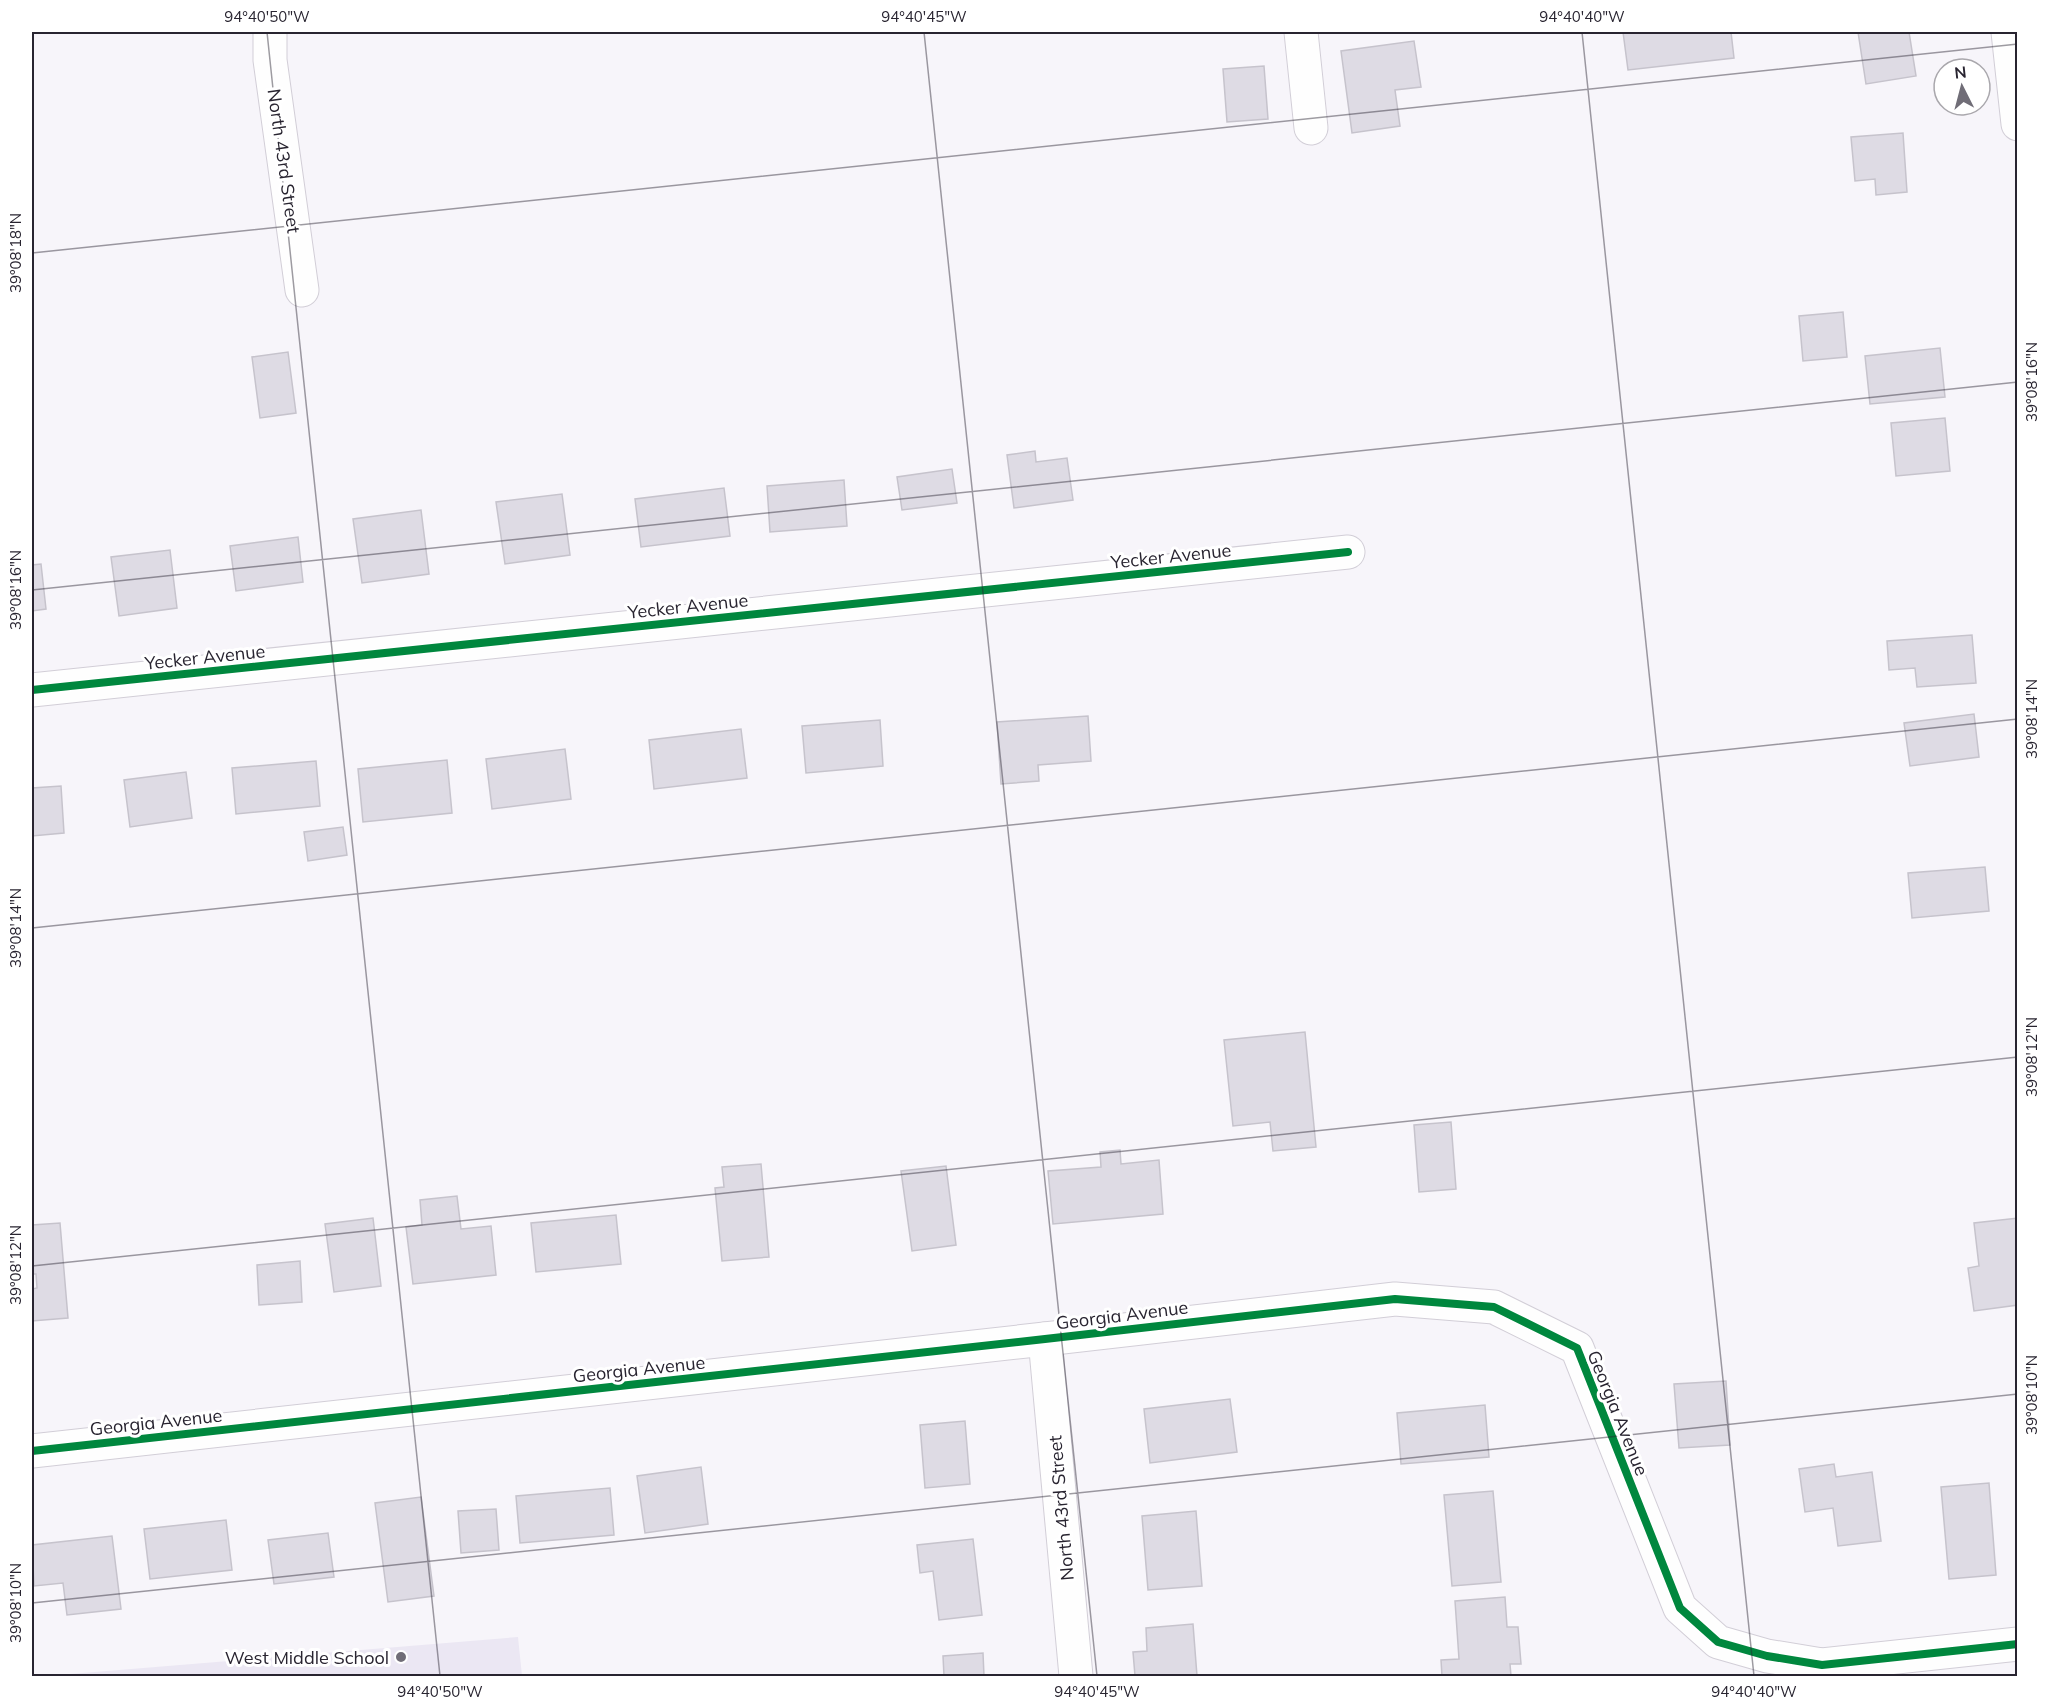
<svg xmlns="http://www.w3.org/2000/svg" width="2049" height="1708" font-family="Mulish,sans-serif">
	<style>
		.built { fill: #ebe7f3 }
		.building { fill: #dedbe4; stroke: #c6c3cc; stroke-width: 1.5 }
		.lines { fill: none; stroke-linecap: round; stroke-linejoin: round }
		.minor-casing { stroke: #d2ced7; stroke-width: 35 }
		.minor { stroke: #fefefe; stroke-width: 33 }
		.cycleway-casing { stroke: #fff; stroke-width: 11 }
		.cycleway { stroke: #00873e; stroke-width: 8 }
		.ticks { fill: none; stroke: #282430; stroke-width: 1.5; stroke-opacity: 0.45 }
		.poi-dot { fill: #706d77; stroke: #fff; stroke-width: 2 }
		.labels { text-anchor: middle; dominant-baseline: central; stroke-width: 6; stroke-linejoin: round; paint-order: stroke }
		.street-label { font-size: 18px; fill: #282430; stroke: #fff }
		.poi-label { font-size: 18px; fill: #282430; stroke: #fff; text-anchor: end }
		.neatline { fill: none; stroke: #282430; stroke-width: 2 }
		.ticks-label { font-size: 15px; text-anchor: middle; fill: #282430 }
	</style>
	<rect width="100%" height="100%" fill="#f7f5fa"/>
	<polygon class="built" points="518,1637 522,1676 46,1676"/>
	<g class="building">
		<polygon points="1623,32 1731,32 1734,58 1628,70"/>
		<polygon points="1858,32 1909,32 1916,76 1866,84"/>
		<polygon points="1414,41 1421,87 1395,90 1400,126 1352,133 1341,51"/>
		<polygon points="1264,66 1268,119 1227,122 1223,69"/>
		<polygon points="1903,133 1907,192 1876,195 1875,179 1855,181 1851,137"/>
		<polygon points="1843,312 1847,357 1803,361 1799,316"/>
		<polygon points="1940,348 1945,397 1870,404 1865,356"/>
		<polygon points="288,352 296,413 260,418 252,357"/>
		<polygon points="1945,418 1950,471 1896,476 1891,423"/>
		<polygon points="1035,451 1036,462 1067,458 1073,500 1014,508 1007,455"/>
		<polygon points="952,469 957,503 902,510 897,477"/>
		<polygon points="844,480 847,526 770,532 767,486"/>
		<polygon points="724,488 730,536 641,547 635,499"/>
		<polygon points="562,494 570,555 505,564 496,502"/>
		<polygon points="421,510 429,574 362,583 353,519"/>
		<polygon points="298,537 303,582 236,591 230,546"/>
		<polygon points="170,550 177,608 119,616 111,557"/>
		<polygon points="41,564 46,609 32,611 32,565"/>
		<polygon points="1972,635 1976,683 1917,687 1915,668 1889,670 1887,641"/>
		<polygon points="1974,714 1979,757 1910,766 1904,723"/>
		<polygon points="1088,716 1091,761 1038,765 1039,781 1001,784 997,722"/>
		<polygon points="880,720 883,766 806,773 802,726"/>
		<polygon points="741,729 747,778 654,789 649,740"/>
		<polygon points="565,749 571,799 492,809 486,759"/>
		<polygon points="447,760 452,813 363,822 358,769"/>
		<polygon points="316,761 320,806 236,814 232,768"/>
		<polygon points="186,772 192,818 130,827 124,780"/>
		<polygon points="61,786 64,833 32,836 32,788"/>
		<polygon points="343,827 347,855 308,861 304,832"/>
		<polygon points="1985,867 1989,911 1912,918 1908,873"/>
		<polygon points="1305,1032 1316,1147 1273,1151 1270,1122 1233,1126 1224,1040"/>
		<polygon points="1451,1122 1456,1189 1419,1192 1414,1125"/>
		<polygon points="1120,1150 1121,1164 1159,1160 1163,1214 1053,1224 1048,1171 1101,1167 1100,1152"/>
		<polygon points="761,1164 769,1257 722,1261 715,1188 724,1187 722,1167"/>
		<polygon points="946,1166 956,1245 912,1251 901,1171"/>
		<polygon points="457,1196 461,1229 491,1226 496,1275 413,1284 406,1227 422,1225 420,1200"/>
		<polygon points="616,1215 621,1264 536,1272 531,1223"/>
		<polygon points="373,1218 381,1286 334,1292 325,1224"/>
		<polygon points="2018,1218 2018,1305 1974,1311 1968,1268 1979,1266 1974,1223"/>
		<polygon points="60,1223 68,1318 32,1321 32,1289 37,1288 36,1274 32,1274 32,1225"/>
		<polygon points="300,1261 302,1302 259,1305 257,1265"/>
		<polygon points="1726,1381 1730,1445 1679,1448 1674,1384"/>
		<polygon points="1230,1399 1237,1452 1150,1463 1144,1409"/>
		<polygon points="1485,1405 1489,1457 1401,1464 1397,1413"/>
		<polygon points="965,1421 970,1484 925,1488 920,1425"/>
		<polygon points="1834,1464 1836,1477 1872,1472 1881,1541 1838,1546 1833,1508 1805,1512 1799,1469"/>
		<polygon points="701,1467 708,1524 645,1533 637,1476"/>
		<polygon points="1989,1483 1996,1575 1949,1579 1941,1487"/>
		<polygon points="610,1488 614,1535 520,1543 516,1496"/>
		<polygon points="1493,1491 1501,1582 1452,1586 1444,1495"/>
		<polygon points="421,1497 434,1596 388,1602 375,1503"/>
		<polygon points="496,1509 499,1550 461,1553 458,1511"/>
		<polygon points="1196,1511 1202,1586 1148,1590 1142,1516"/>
		<polygon points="226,1520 232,1570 150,1579 144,1529"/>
		<polygon points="328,1533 334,1577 274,1584 268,1540"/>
		<polygon points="112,1536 121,1609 67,1615 63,1583 34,1586 32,1545"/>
		<polygon points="973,1539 982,1615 939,1620 933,1571 920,1573 917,1545"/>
		<polygon points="1505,1597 1507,1627 1518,1627 1521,1664 1510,1664 1511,1676 1442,1676 1441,1660 1459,1659 1455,1601"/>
		<polygon points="1193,1624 1197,1676 1135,1676 1133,1652 1147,1651 1146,1628"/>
		<polygon points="983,1653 984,1676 944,1676 943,1656"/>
	</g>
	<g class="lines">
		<g class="minor-casing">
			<g id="minor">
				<polyline points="270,32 270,60 302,290"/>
				<polyline points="1301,32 1311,128"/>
				<polyline points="2008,32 2018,124"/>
				<polyline points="32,690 1348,552"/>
				<polyline points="1045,1339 1076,1676"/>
				<polyline points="32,1451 1045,1339 1395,1299 1494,1307 1577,1348 1680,1608 1718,1642 1767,1656 1822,1665 2018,1644"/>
			</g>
		</g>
		<use href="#minor" class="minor"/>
		<g class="cycleway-casing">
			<g id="cycleway">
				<polyline points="32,690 1348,552"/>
				<polyline points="32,1451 1045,1339 1395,1299 1494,1307 1577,1348 1680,1608 1718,1642 1767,1656 1822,1665 2018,1644"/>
			</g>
		</g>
		<use href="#cycleway" class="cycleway"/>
	</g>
	<path class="ticks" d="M267,32L440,1676M924,32L1097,1676M1582,32L1754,1676M32,253L2018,44M32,590L2018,382M32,928L2018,719M32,1266L2018,1057M32,1603L2018,1394"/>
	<circle class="poi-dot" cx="401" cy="1657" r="6"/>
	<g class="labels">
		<g class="street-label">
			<text transform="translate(284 161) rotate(82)">North 43rd Street</text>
			<text transform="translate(1171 556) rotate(-6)">Yecker Avenue</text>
			<text transform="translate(688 606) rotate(-6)">Yecker Avenue</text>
			<text transform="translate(205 657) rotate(-6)">Yecker Avenue</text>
			<text transform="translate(1122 1315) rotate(-7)">Georgia Avenue</text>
			<text transform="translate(639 1369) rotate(-6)">Georgia Avenue</text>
			<text transform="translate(1618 1413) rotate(68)">Georgia Avenue</text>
			<text transform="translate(156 1422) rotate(-6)">Georgia Avenue</text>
			<text transform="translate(1061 1508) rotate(-95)">North 43rd Street</text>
		</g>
		<g class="poi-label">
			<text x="389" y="1657">West Middle School</text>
		</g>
	</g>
	<rect width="2049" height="1708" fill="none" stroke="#ffffff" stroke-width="66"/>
	<g transform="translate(1962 87) rotate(354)"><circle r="28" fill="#ffffff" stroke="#a9a7ac" stroke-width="1.5"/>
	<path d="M0-4.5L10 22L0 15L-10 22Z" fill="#706d77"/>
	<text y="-9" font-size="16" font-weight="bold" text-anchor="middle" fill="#282430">N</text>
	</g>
	<rect x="33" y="33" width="1983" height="1642" class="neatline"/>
	<g class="ticks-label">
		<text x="267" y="22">94°40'50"W</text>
		<text x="924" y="22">94°40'45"W</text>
		<text x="1582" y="22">94°40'40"W</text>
		<text transform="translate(16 253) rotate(-90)" y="5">39°08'18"N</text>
		<text transform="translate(2032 382) rotate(-90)" y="5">39°08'16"N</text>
		<text transform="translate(16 590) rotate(-90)" y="5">39°08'16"N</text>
		<text transform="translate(2032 719) rotate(-90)" y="5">39°08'14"N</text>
		<text transform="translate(16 928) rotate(-90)" y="5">39°08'14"N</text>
		<text transform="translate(2032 1057) rotate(-90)" y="5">39°08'12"N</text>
		<text transform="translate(16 1265) rotate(-90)" y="5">39°08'12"N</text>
		<text transform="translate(2032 1395) rotate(-90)" y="5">39°08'10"N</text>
		<text transform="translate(16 1603) rotate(-90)" y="5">39°08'10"N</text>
		<text x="440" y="1697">94°40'50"W</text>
		<text x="1097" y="1697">94°40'45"W</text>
		<text x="1754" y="1697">94°40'40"W</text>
	</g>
</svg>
